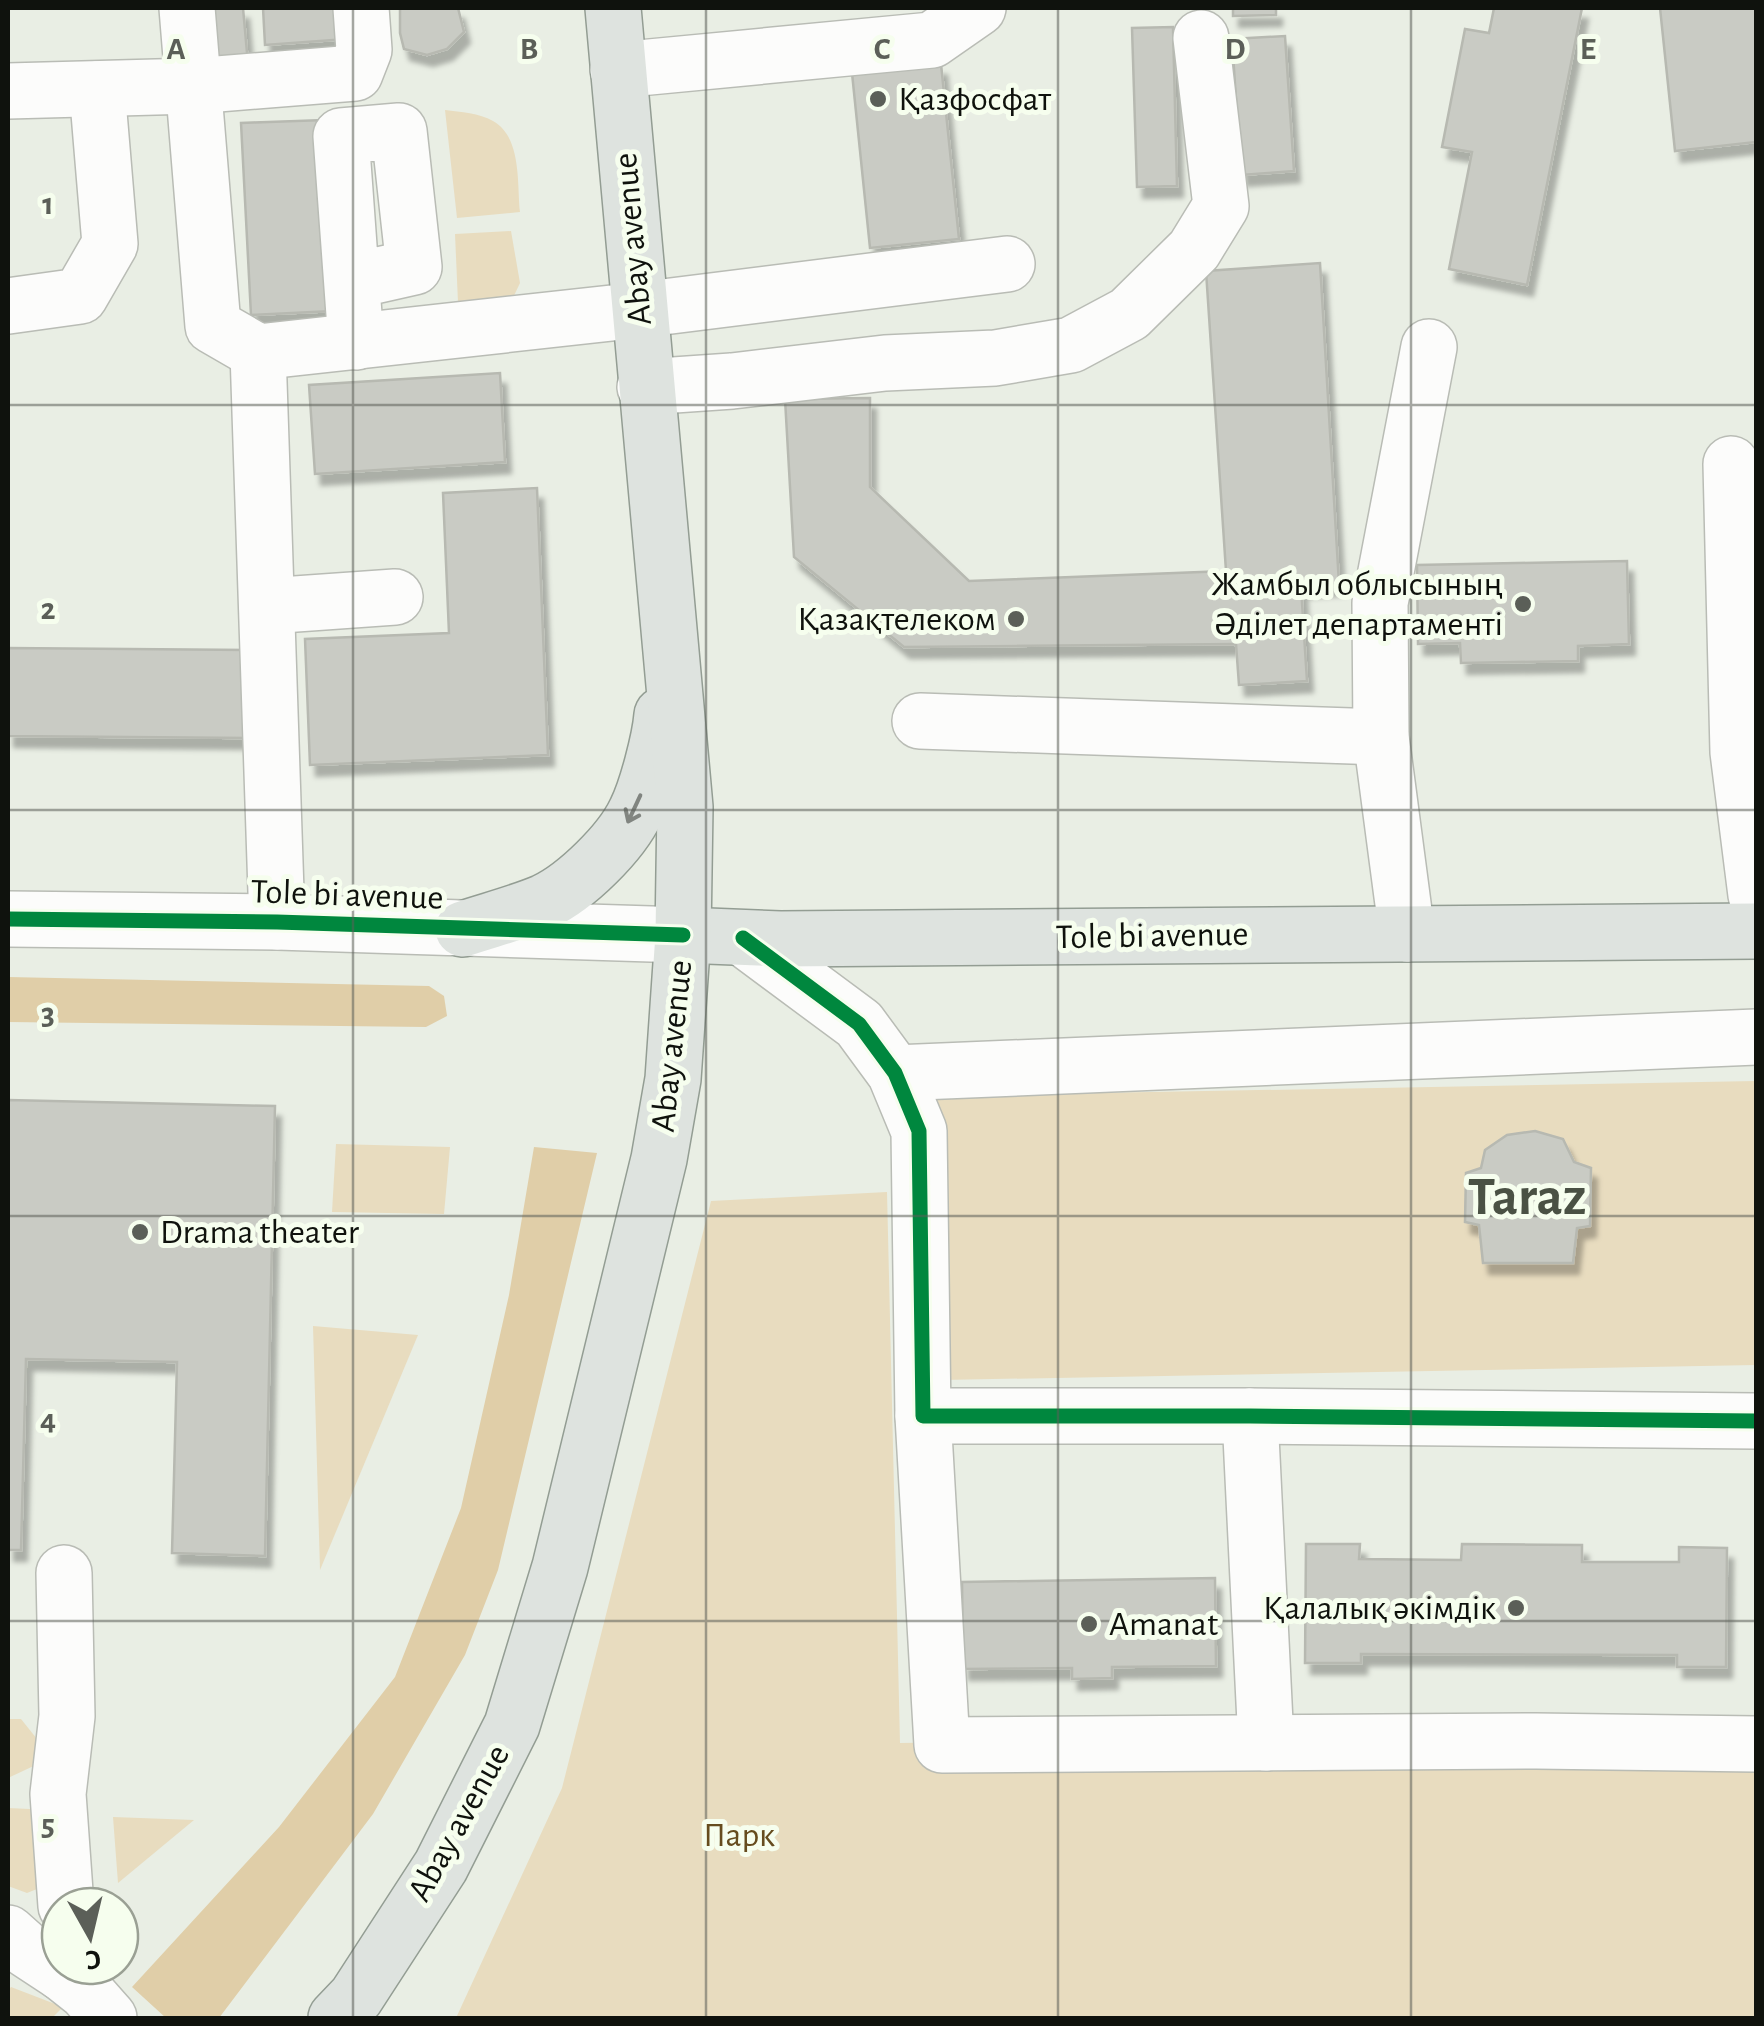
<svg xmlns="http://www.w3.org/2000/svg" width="1764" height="2026" font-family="'Alegreya Sans',sans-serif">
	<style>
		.green { fill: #e8dcbf }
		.forest { fill: #e0cea8 }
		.building { fill: #c9cbc4; stroke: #b7b9b1; stroke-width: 2.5; filter: url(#shadow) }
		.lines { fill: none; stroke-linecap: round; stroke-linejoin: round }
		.minor-casing { stroke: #b9bcb5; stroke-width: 58 }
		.major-casing { stroke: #939d93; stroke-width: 58 }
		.minor { stroke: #fcfcfb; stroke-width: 55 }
		.major { stroke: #dee3df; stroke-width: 55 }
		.cycleway-casing { stroke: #f6feee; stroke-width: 21 }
		.cycleway { stroke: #00873e; stroke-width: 15 }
		.oneway { stroke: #818580 }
		.grid { fill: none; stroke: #5b5f58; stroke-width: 2.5; stroke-opacity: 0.55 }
		.poi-dot { fill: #5b5f58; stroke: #f6feee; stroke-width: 4 }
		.labels { text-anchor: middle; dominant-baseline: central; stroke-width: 10; stroke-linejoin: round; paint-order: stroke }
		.poi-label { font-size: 35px; fill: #0f120d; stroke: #f6feee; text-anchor: start }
		.street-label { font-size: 35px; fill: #0f120d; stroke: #f6feee }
		.park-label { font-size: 35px; fill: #664c1e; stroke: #f6feee }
		.town-label { font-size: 55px; font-weight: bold; fill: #4a5144; stroke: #f6feee }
		.grid-label { font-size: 32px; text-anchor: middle; font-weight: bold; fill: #5b5f58; stroke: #f6feee; stroke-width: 10; stroke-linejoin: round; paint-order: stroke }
	</style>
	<defs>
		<filter id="shadow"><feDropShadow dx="6" dy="11" stdDeviation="2.5" flood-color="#0004"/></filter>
	</defs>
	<rect width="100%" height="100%" fill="#e9eee4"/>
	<g class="green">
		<path d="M445,110C461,112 479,113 493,121C522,137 517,184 520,212L457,218Z"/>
		<polygon points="511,231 520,283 510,304 459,325 455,234"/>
		<polygon points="1756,1081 1756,1365 942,1380 937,1096"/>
		<polygon points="336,1144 450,1147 444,1214 332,1212"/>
		<polygon points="887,1192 900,1743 1756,1731 1756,2018 456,2018 562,1788 711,1201"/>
		<polygon points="313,1326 418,1335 320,1570"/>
		<polygon points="8,1719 21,1719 37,1739 40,1763 8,1778"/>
		<polygon points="8,1808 51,1810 52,1883 27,1893 8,1886"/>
		<polygon points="113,1817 194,1820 118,1883"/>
		<polygon points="11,1987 63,2007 52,2018 8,2018 8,1991"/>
	</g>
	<g class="forest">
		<polygon points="8,977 429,986 444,996 447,1016 426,1027 8,1022"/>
		<polygon points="534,1147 597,1153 498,1570 465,1655 373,1814 219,2018 166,2018 132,1987 279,1827 395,1677 461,1508 509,1295"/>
	</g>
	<g class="building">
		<polygon points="205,8 243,8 248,64 210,67"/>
		<polygon points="263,8 344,8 347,39 265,45"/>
		<polygon points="400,8 458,8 464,32 447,49 427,55 404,49 400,33"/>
		<polygon points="1233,8 1276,8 1276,15 1233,16"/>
		<polygon points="1494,8 1582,8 1527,285 1449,269 1472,152 1442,147 1465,29 1489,33"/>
		<polygon points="1660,8 1756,8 1756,142 1675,151"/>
		<polygon points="1173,27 1177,186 1137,187 1132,28"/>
		<polygon points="1285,36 1294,171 1241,175 1232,39"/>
		<polygon points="941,64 959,239 870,248 852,73"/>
		<polygon points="324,120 333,311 251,315 241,123"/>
		<polygon points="1320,263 1339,584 1301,587 1307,681 1239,685 1236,644 904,647 794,557 785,399 870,398 870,487 969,581 1226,571 1206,271"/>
		<polygon points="500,373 505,462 315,474 309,385"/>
		<polygon points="537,488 548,755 310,765 305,639 449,633 443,493"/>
		<polygon points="1627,561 1629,644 1578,646 1578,661 1461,663 1460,643 1418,644 1417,565"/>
		<polygon points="8,648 249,650 248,738 8,736"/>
		<polygon points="8,1100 275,1106 265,1556 172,1553 177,1362 26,1359 21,1550 8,1550"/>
		<polygon points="1535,1131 1563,1139 1574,1162 1591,1168 1590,1226 1577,1228 1573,1263 1483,1263 1479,1225 1465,1222 1466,1173 1481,1168 1485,1150 1507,1135"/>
		<polygon points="1306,1544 1360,1544 1359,1559 1461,1560 1462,1544 1582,1545 1582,1562 1679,1562 1679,1547 1727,1548 1726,1667 1677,1667 1677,1655 1361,1654 1361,1663 1305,1663"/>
		<polygon points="1215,1578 1216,1666 1112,1667 1112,1678 1072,1679 1072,1668 963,1669 962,1582"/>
	</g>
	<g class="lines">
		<g class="minor-casing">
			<g id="minor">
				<polyline points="187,8 213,326 258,352 639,310 1007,264"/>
				<polyline points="618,70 932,40 978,8"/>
				<polyline points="8,91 193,86 355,73 364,50 361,8"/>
				<polyline points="352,281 414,267 399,131 341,136 356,342"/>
				<polyline points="8,306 80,296 110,244 97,89"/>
				<polyline points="258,352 277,922"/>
				<polyline points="645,387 732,381 885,363 995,358 1071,345 1129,314 1194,250 1221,206 1201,38"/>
				<polyline points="1731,464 1738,752 1756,895"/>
				<polyline points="267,606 395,597"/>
				<polyline points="920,721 1381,737"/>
				<polyline points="8,919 277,922 683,935"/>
				<polyline points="1407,934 1381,737 1380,603 1429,347"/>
				<polyline points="743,938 859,1024 895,1073 919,1131 923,1416 942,1745 1536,1741 1756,1744"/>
				<polyline points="895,1073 1756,1037"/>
				<polyline points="923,1416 1250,1416 1756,1421"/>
				<polyline points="1250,1416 1266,1743"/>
				<polyline points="64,1573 67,1716 58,1794 66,1906"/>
				<polyline points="8,1933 27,1950 62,1973"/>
				<polyline points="63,1966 62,1973 86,1992 109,2018"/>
			</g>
		</g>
		<g class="major-casing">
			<g id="major">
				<path d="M463,929C490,920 518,913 544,902C576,887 621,843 636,811C647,789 660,739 662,715"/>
				<polyline points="683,935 780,939 1756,931"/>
				<polyline points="336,2018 356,1997 441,1866 512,1725 560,1567 659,1159 673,1079 683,935 685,807 613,8"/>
			</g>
		</g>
		<use href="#minor" class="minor"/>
		<use href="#major" class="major"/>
		<g class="cycleway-casing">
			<g id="cycleway">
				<polyline points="8,919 277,922 683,935"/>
				<polyline points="743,938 859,1024 895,1073 919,1131 923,1416 1250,1416 1756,1421"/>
			</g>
		</g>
		<use href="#cycleway" class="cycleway"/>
	</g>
	<defs><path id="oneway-shaft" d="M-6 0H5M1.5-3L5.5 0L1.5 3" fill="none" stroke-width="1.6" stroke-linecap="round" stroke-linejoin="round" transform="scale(2.5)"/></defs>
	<use class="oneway" href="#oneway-shaft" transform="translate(634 809) rotate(115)"/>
	<path class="grid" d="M353,8V2018M706,8V2018M1058,8V2018M1411,8V2018M8,405H1756M8,810H1756M8,1216H1756M8,1621H1756"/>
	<g class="poi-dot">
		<circle cx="878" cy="99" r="10"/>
		<circle cx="1523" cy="604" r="10"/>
		<circle cx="1016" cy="619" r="10"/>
		<circle cx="140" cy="1232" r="10"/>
		<circle cx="1516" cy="1608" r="10"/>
		<circle cx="1089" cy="1624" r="10"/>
	</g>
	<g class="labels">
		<g class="poi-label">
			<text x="898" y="99">Қазфосфат</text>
			<text x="1503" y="584" text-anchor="end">Жамбыл облысының<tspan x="1503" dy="40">Әділет департаменті</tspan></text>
			<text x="996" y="619" text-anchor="end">Қазақтелеком</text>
			<text x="160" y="1232">Drama theater</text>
			<text x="1496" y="1608" text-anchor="end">Қалалық әкімдік</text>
			<text x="1109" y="1624">Amanat</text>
		</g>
		<g class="street-label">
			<text transform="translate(633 239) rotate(-95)">Abay avenue</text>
			<text transform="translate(347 895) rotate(2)">Tole bi avenue</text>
			<text transform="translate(1152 936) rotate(-1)">Tole bi avenue</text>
			<text transform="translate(672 1046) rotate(-84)">Abay avenue</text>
			<text transform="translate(459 1823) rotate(-61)">Abay avenue</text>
		</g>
		<g class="park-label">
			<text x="739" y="1835">Парк</text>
		</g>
		<g class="town-label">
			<text x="1527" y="1197">Taraz</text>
		</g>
	</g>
	<g class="grid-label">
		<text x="176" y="59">A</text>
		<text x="529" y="59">B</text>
		<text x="882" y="59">C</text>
		<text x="1235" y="59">D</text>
		<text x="1588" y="59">E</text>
		<text x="48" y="214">1</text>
		<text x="48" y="619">2</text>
		<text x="48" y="1024">3</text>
		<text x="48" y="1430">4</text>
		<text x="48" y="1835">5</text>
	</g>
	<rect width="1764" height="2026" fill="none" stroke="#0f120d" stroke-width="20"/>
	<g transform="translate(90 1936) rotate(172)"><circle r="48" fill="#f6feee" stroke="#9aa094" stroke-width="2.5"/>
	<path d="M0-8L18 38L0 25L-18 38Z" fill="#5b5f58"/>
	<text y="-15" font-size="28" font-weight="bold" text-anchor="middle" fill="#0f120d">С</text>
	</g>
</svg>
